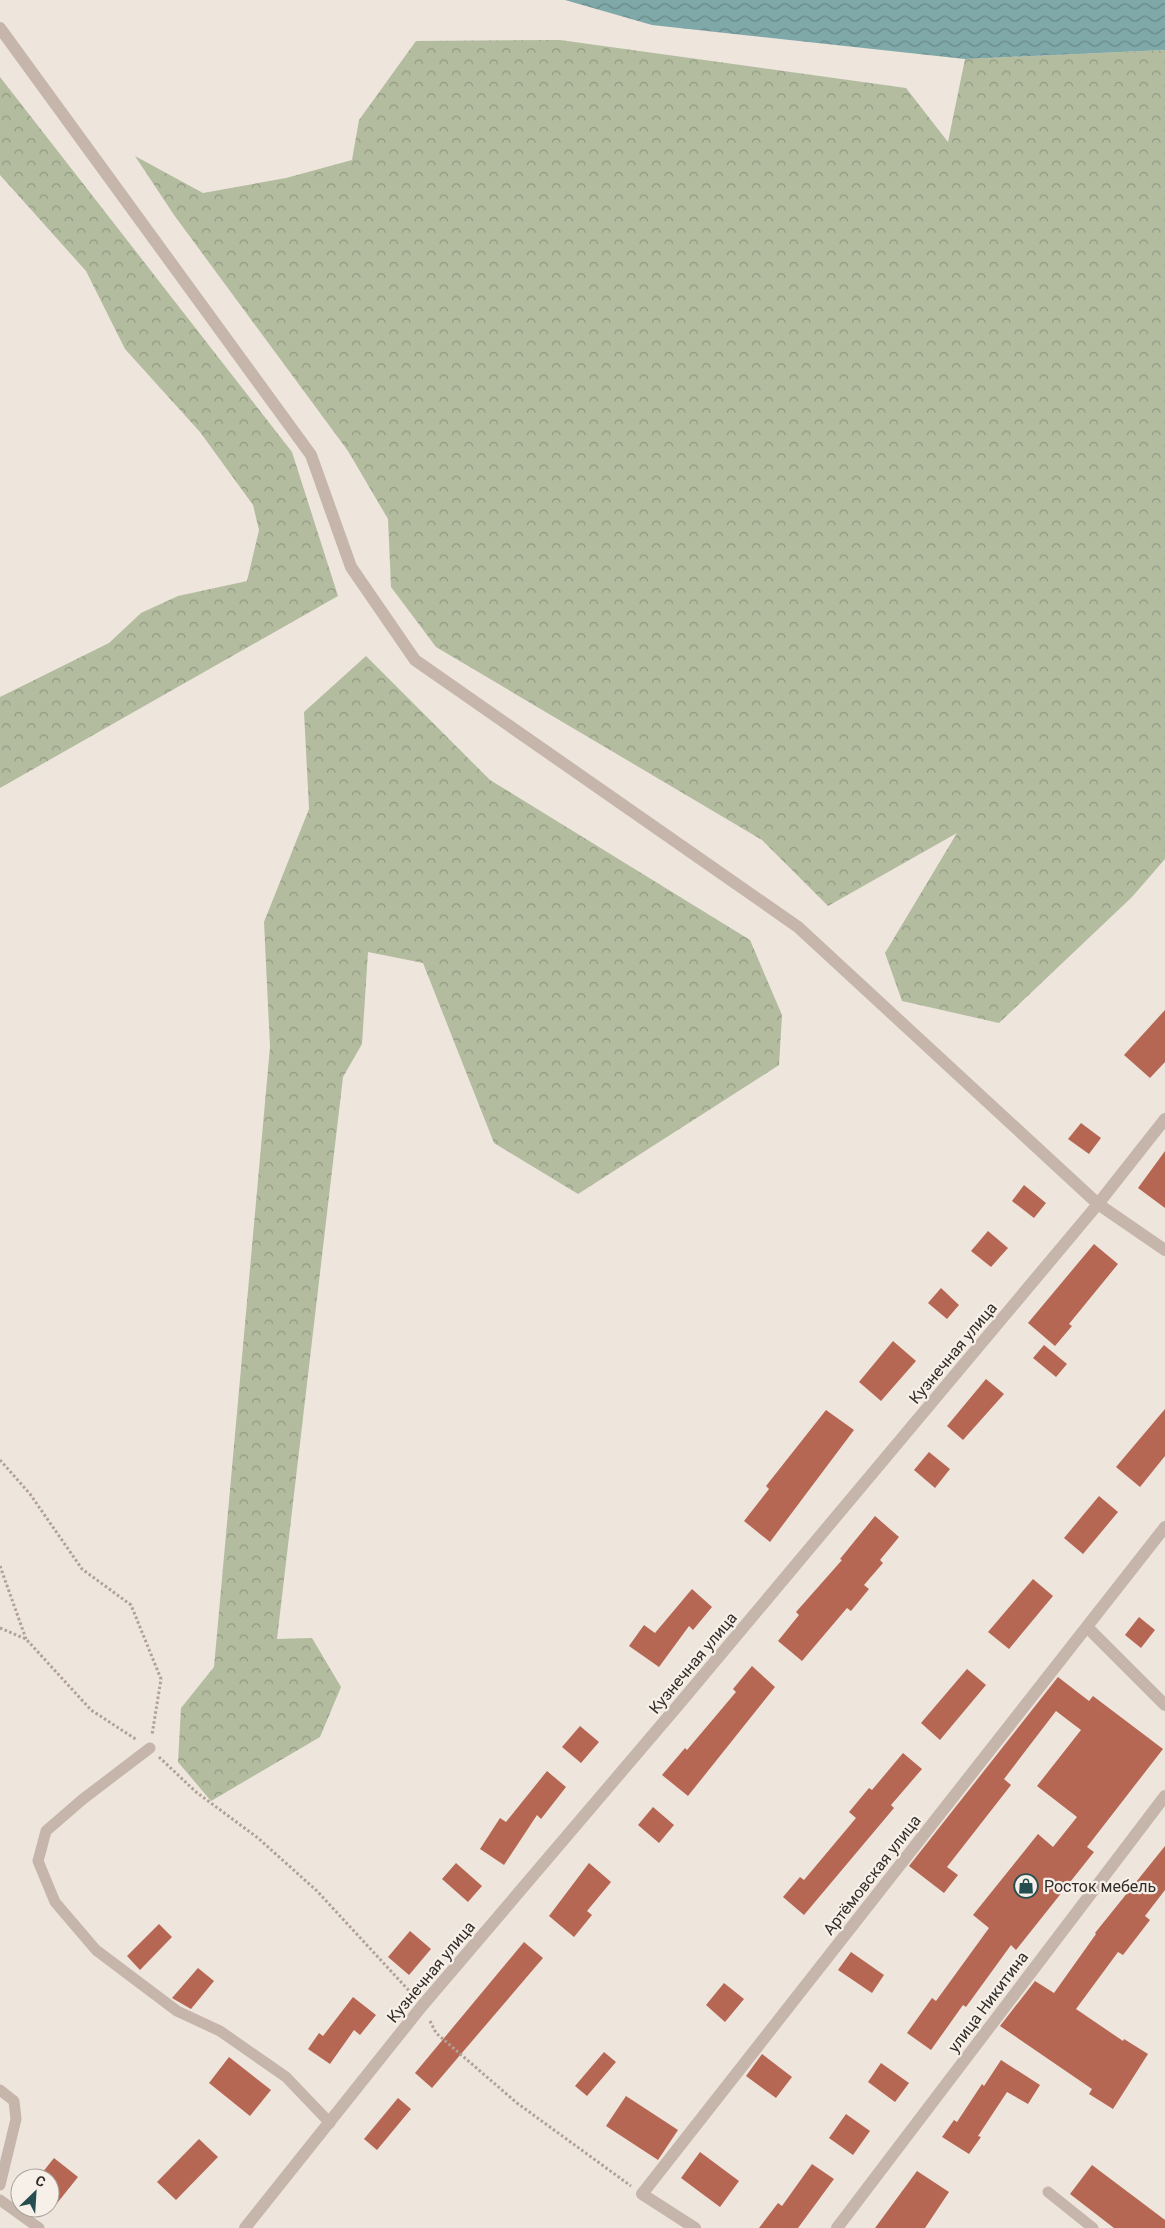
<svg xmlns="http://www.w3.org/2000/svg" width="1165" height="2228" font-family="Roboto,sans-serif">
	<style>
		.forest { fill: url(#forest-crowns) }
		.water { fill: url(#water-waves) }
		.building { fill: #b66753 }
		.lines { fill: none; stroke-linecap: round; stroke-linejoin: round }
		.path { stroke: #b1a095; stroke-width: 3; stroke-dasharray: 2.5 2.5; stroke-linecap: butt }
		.lane { stroke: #c5b5aa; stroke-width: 11 }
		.street { stroke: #c5b5aa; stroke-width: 12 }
		.labels { text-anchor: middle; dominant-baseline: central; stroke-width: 4.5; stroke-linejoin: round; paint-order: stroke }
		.street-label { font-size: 16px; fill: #332c29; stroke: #f7f0e8 }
		.poi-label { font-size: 16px; fill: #332c29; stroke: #f7f0e8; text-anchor: start }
	</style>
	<defs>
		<pattern id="forest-crowns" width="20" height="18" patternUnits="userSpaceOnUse" patternTransform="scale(1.25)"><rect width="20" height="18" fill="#b3bc9f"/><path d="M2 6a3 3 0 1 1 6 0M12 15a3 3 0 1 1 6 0" fill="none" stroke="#929982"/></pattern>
		<pattern id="water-waves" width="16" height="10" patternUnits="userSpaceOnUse" patternTransform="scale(1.25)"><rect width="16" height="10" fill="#7fa8a8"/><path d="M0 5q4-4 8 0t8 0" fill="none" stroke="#698989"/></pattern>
	</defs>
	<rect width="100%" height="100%" fill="#eee5dd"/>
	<g class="forest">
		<polygon points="560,40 906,88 948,142 965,59 1165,50 1165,859 1132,897 999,1023 902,1001 885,953 957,833 828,906 762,840 436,647 391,587 388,519 348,451 174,215 135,156 203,193 286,178 352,160 359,120 416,41"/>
		<polygon points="0,77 292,452 338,596 0,788 0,697 109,643 141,613 178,596 247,581 259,530 253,505 200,432 125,349 86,271 0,175"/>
		<polygon points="366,656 490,780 750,940 782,1015 779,1065 578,1194 494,1143 423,963 368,952 362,1044 343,1077 277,1639 312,1638 341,1687 320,1737 211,1801 178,1762 181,1708 214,1667 270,1047 264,922 309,809 304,712"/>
	</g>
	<polygon class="water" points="565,0 1165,0 1165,50 965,59 652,25"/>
	<g class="building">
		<polygon points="1165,1010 1165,1062 1150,1078 1124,1055"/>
		<polygon points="1081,1123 1101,1138 1089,1154 1068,1139"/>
		<polygon points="1165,1151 1165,1208 1138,1188"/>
		<polygon points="1024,1185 1046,1203 1034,1218 1012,1201"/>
		<polygon points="988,1231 1008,1248 991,1267 971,1251"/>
		<polygon points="1094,1244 1118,1264 1069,1324 1072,1326 1055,1346 1028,1323"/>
		<polygon points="941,1288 959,1305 947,1319 928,1303"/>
		<polygon points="893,1341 916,1361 881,1401 859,1382"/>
		<polygon points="1044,1345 1067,1364 1056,1377 1033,1358"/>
		<polygon points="986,1379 1004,1394 963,1440 947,1426"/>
		<polygon points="1165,1409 1165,1456 1140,1487 1116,1467"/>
		<polygon points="826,1410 854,1430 770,1542 744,1521 769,1489 766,1486"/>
		<polygon points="929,1452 950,1469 935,1488 914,1470"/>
		<polygon points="1099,1496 1118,1512 1083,1554 1064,1538"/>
		<polygon points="875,1516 899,1537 880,1560 883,1563 864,1585 869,1589 851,1611 847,1608 802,1661 778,1641 799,1615 796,1612 842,1560 840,1559"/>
		<polygon points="1033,1579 1053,1596 1009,1649 988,1632"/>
		<polygon points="692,1589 712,1607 693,1630 689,1626 659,1667 629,1646 644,1625 655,1633"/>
		<polygon points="1139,1617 1155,1630 1141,1648 1125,1635"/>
		<polygon points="752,1666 775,1687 688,1796 662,1775 685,1748 687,1750 736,1692 733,1689"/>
		<polygon points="967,1669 986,1685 940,1740 921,1723"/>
		<polygon points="1058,1677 1089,1701 1093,1696 1163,1749 1087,1847 1094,1852 1016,1950 1011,1945 966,2007 963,2005 931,2050 907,2033 932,1998 936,2001 989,1928 973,1915 1038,1834 1053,1847 1077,1817 1037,1786 1081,1730 1056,1711 1004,1779 1011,1785 947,1867 958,1875 944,1893 909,1866"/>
		<polygon points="580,1726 599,1742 581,1763 562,1747"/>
		<polygon points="903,1753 922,1769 891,1805 894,1808 804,1915 783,1897 800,1877 804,1880 856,1818 849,1812 869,1788 872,1790"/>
		<polygon points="547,1771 566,1787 541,1819 537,1815 504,1865 480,1849 500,1818 506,1822"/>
		<polygon points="653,1807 674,1825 659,1843 638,1825"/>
		<polygon points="1165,1846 1165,1890 1145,1916 1150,1920 1123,1955 1118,1952 1076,2009 1123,2041 1124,2039 1148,2054 1113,2109 1089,2094 1092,2089 1000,2026 1035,1981 1054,1993 1096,1934 1095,1933"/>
		<polygon points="456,1863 482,1886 468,1902 442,1879"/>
		<polygon points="589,1863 611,1882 587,1911 592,1915 574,1937 549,1916"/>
		<polygon points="159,1924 172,1937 140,1970 127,1956"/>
		<polygon points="410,1931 431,1949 409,1975 388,1957"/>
		<polygon points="524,1942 543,1958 432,2088 415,2073"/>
		<polygon points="851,1952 884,1975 872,1993 838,1970"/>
		<polygon points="198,1968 214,1981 191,2009 172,1998"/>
		<polygon points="724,1983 744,1999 725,2022 706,2005"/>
		<polygon points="353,1997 376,2015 360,2035 354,2030 330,2064 308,2049 319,2033 323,2036"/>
		<polygon points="604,2052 616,2062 587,2096 575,2086"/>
		<polygon points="762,2054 792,2077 776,2098 746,2076"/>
		<polygon points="229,2057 271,2090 250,2116 209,2083"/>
		<polygon points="1001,2060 1040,2085 1028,2104 1007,2092 978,2136 981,2137 969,2154 942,2137 954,2120 957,2122 982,2084 984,2086"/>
		<polygon points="881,2063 909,2083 895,2102 868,2082"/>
		<polygon points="626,2096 678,2130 658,2160 606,2126"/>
		<polygon points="398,2098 411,2109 377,2150 364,2139"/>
		<polygon points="846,2114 870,2131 853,2155 829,2138"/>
		<polygon points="199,2139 218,2157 176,2200 157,2182"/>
		<polygon points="700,2152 739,2181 720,2207 681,2178"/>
		<polygon points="54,2158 78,2177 50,2212 50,2178 38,2178"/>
		<polygon points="812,2164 834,2179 798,2228 759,2228 778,2203 782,2206"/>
		<polygon points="1092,2165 1165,2220 1165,2228 1114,2228 1070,2194"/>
		<polygon points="917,2171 949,2192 925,2228 875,2228"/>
	</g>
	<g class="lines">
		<g class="path">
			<polyline points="0,1460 30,1494 82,1569 131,1605 161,1679 152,1735"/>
			<polyline points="0,1566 26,1639"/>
			<polyline points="0,1628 26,1639 91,1710 137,1740"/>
			<polyline points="159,1757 196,1792 258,1838 317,1891 413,1995"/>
			<polyline points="430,2021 436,2033 517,2103 631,2186"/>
		</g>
		<g class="lane">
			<polyline points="150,1748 83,1799 46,1831 38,1861 55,1902 96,1950 177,2011 220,2031 286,2077 330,2123"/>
			<polyline points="0,2090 14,2101 16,2119 0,2185"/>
			<polyline points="1048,2192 1093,2228"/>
			<polyline points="0,2200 39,2228"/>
		</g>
		<g class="street">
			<polyline points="0,28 311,455 351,567 415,660 798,927 1098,1204 1165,1250"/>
			<polyline points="1087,1627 1165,1705"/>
			<polyline points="245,2228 422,2006 680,1703 1098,1204 1165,1119"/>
			<polyline points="695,2228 642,2194 1165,1527"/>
			<polyline points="837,2228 1165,1796"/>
		</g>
	</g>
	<defs>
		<g id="shop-ring" transform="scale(1.25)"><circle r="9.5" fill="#f7f0e8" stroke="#244e4f" stroke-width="1.5"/><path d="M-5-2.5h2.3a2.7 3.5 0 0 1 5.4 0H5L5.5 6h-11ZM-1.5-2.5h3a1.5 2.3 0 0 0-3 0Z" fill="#244e4f"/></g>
	</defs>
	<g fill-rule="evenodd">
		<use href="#shop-ring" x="1026" y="1886"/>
	</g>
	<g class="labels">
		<g class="street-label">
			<text transform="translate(953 1353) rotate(-50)">Кузнечная улица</text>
			<text transform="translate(693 1663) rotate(-50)">Кузнечная улица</text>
			<text transform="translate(872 1875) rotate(-52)">Артёмовская улица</text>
			<text transform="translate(431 1972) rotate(-50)">Кузнечная улица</text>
			<text transform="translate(988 2002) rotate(-53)">улица Никитина</text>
		</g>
		<g class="poi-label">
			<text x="1044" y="1886">Росток мебель</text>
		</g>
	</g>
	<g transform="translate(35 2193) rotate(25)"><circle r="24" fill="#f7f0e8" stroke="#a9a29c"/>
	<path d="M0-4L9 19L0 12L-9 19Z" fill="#244e4f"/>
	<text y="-8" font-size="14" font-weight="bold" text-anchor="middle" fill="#332c29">С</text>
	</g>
</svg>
